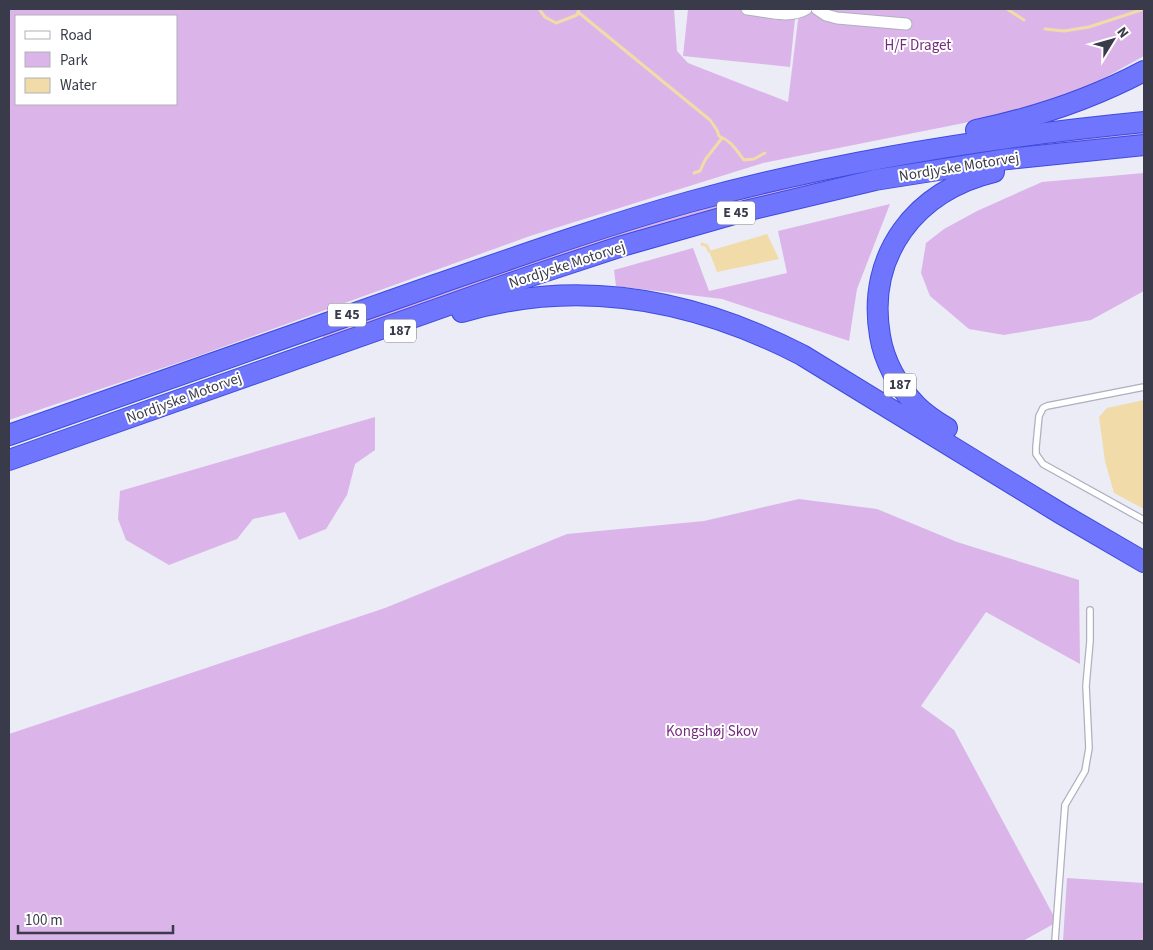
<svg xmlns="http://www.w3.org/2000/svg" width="1153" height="950" font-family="'Source Sans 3',sans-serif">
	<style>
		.green { fill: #dbb5e9; fill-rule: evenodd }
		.water { fill: #f1dba9 }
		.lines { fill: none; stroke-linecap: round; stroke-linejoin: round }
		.stream { stroke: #f1dba9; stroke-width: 3 }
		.service-casing { stroke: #aeafc1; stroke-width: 8 }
		.minor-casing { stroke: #aeafc1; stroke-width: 13 }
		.motorway-casing { stroke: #3d4bde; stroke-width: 22 }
		.service { stroke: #fff; stroke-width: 5.5 }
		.minor { stroke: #fff; stroke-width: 11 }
		.motorway { stroke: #6f76fd; stroke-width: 20 }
		.labels { text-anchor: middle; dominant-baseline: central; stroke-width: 4; stroke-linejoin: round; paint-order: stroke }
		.shield { fill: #fff; stroke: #747680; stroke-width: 1 }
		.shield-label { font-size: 14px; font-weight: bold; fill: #393b4a }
		.park-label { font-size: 15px; fill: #752b7d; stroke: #fff }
		.street-label { font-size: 15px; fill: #393b4a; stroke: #fff }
	</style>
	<rect width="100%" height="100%" fill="#ebecf6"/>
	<g class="green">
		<path d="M9,9H674L677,51L688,63L788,102L798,20L807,9H1144V56L1086,88L1037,105L964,123L763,163L530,236L198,356L9,420ZM16,16H176V104H16Z"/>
		<polygon points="688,9 796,9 790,67 683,56"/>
		<polygon points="1144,130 1144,138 954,160 330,338 322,339 323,336 338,328 445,290 678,214 767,190 952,152"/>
		<polygon points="1144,173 1144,291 1091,320 1004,335 969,329 930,296 921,273 926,243 944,229 977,211 1042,182"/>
		<polygon points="890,204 857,289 849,341 722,299 616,286 614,270 693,248 709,291 787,273 778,231"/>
		<polygon points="375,417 375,450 355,464 347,495 326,529 299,540 285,512 253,519 237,539 169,565 126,540 118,519 120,491"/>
		<polygon points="799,499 877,509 957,542 1079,580 1080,664 986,612 921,706 954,730 1057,922 1023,941 9,941 9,734 385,608 567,534 704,521"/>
		<polygon points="1067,878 1144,883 1144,941 1063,941"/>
	</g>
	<g class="water">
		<polygon points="767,234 779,259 717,272 709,251"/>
		<polygon points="1144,400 1144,509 1114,493 1105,461 1099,417 1107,408"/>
	</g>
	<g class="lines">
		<g class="stream">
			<polyline points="539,9 545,17 556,23 577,15 579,9"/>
			<polyline points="1007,9 1024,20"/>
			<path d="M578,12L710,120L717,130L719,136C734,143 734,148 744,160L754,159L765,153"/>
			<polyline points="1045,29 1064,31 1089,27 1144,9"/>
			<polyline points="694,173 700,171 705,160 722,138"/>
			<polyline points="702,244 707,246 709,251"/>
		</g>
		<g class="service-casing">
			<g id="service">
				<polyline points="1144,387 1047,406 1043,408 1039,416 1036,447 1036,454 1043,464 1144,520"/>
				<polyline points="1055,941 1065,805 1085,771 1089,748 1086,686 1090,641 1090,610"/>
			</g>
		</g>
		<g class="minor-casing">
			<g id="minor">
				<path d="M747,9C766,11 789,19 806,9"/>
				<polyline points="817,9 826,15 837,18 906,24"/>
			</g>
		</g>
		<g class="motorway-casing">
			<g id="motorway">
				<path d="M976,130C1034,118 1091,99 1144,71"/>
				<path d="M462,312C580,277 695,300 802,355L1060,513L1144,562"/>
				<path d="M947,428C937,422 926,415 917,406C898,387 884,361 880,336C866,255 916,190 994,172"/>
				<path d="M9,435C151,386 292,334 435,285C519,256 603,226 689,202C838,161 990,137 1144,122"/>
				<polyline points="9,460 531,276 622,246 745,211 875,180 1008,159 1144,145"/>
			</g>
		</g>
		<use href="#service" class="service"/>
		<use href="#minor" class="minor"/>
		<use href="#motorway" class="motorway"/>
	</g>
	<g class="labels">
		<g class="shield">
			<rect x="717" y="201.5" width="38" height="23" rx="4"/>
			<rect x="328" y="303.5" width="38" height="23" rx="4"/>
			<rect x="384" y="319.5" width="32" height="23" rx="4"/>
			<rect x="884" y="373.5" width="32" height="23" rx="4"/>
		</g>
		<g class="shield-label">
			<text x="736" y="213">E 45</text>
			<text x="347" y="315">E 45</text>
			<text x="400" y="331">187</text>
			<text x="900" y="385">187</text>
		</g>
		<g class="park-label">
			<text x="918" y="45">H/F Draget</text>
			<text x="712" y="731">Kongshøj Skov</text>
		</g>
		<g class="street-label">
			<text transform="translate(959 167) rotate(-9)">Nordjyske Motorvej</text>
			<text transform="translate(567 265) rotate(-18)">Nordjyske Motorvej</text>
			<text transform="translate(184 398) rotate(-20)">Nordjyske Motorvej</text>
		</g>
	</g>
	<rect width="1153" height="950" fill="none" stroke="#393b4a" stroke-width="20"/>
	<rect x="15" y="15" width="162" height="90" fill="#ffffff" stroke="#b0b1b7"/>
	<rect x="25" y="31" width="25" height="8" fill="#ffffff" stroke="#b0b1b7"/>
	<text x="60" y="40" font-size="15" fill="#393b4a">Road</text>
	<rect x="25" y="52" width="25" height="15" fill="#dbb5e9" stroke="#b0b1b7"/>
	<text x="60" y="65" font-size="15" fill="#393b4a">Park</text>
	<rect x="25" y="78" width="25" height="15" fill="#f1dba9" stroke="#b0b1b7"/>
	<text x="60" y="90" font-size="15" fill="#393b4a">Water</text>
	<g transform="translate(1113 40) rotate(53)" stroke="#ffffff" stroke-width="4" paint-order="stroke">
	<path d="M0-4L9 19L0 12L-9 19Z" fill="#393b4a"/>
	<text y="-8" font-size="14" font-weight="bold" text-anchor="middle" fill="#393b4a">N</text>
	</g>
	<path d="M18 925v8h155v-8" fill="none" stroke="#393b4a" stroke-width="2.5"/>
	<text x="25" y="925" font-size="15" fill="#393b4a" stroke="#ffffff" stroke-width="4" paint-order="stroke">100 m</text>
</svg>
